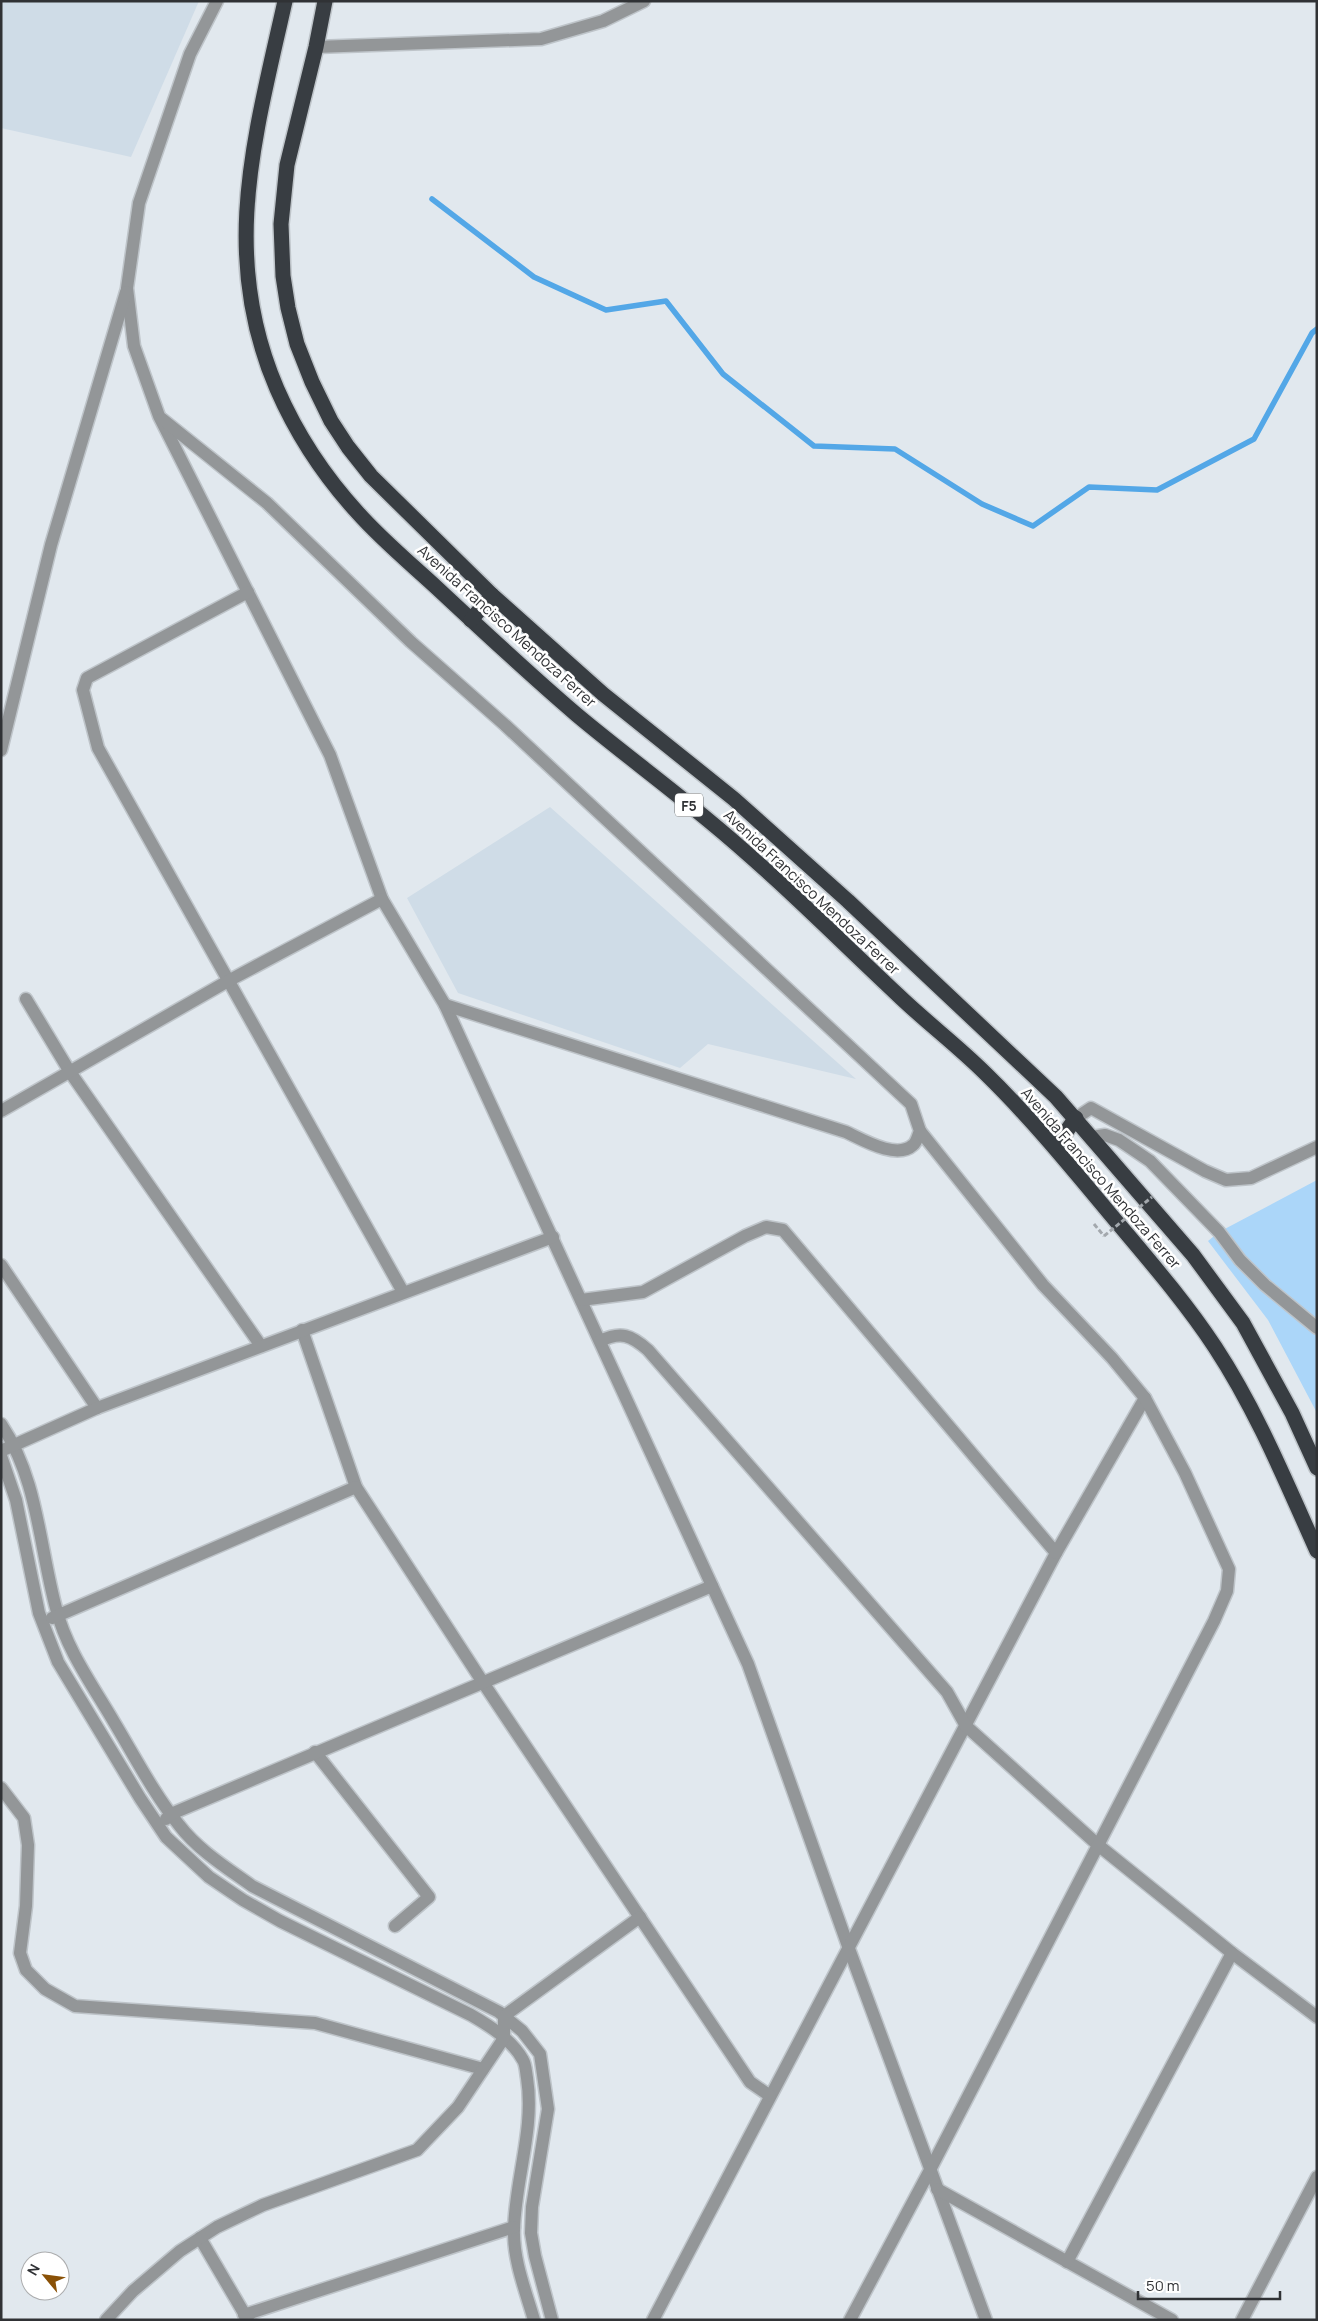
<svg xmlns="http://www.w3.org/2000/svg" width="1318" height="2321" font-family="Manrope,sans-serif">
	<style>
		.built { fill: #cfdce7 }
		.green { fill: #abd6f9 }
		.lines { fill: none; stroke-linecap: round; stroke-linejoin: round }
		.stream { stroke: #53a7e7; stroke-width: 5.5 }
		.minor-casing { stroke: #bec4c9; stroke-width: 15 }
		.highway-casing { stroke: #bec4c9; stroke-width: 18 }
		.path { stroke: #a3a8ad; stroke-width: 3; stroke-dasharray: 5 2.5; stroke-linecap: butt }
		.minor { stroke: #939698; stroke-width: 12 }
		.highway { stroke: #383d42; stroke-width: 15 }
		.path-bridge { stroke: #a3a8ad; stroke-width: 3; stroke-dasharray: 5 2.5; stroke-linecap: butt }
		.labels { text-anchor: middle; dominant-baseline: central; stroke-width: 5; stroke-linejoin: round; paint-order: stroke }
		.shield { fill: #fff; stroke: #6e7072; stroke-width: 1 }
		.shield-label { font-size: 14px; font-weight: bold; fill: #303235 }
		.street-label { font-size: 15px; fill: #303235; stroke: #fff }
	</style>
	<rect width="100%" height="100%" fill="#e1e8ee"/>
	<g class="built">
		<polygon points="1,1 199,1 131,157 1,128"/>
		<polygon points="550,807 856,1079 708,1044 680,1068 458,993 407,898"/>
	</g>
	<polygon class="green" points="1317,1180 1317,1413 1268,1320 1208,1241 1219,1232"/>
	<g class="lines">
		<polyline class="stream" points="432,199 534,277 606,310 666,301 723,374 814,446 895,449 982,504 1033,526 1089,487 1157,490 1254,439 1312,333 1317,329"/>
		<g class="minor-casing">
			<g id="minor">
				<polyline points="217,1 190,54 139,203 127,288 134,346 159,416 330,755 382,899 445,1005 748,1664 848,1946 986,2320"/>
				<polyline points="316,47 541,39 603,21 644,1"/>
				<path d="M162,419L267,503L411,642L505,725L911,1104L920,1131C918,1135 917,1142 913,1145C897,1160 863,1140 846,1132L445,1005"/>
				<polyline points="248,592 87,678 83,690 98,748 403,1292"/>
				<polyline points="1,750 51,545 126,292"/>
				<polyline points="26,999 70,1072 261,1346"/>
				<polyline points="1,1111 228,981 382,899"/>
				<polyline points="1076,1118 1091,1108 1205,1171 1226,1180 1251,1178 1317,1147"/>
				<polyline points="1092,1137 1105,1135 1119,1140 1150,1161 1219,1232 1240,1260 1265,1285 1317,1328"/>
				<polyline points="1,1265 97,1408"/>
				<polyline points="581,1300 643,1292 745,1236 766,1227 783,1230 1056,1553 653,2320"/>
				<polyline points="302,1330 356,1487 482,1681 750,2082 770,2096"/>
				<path d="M600,1341C621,1331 631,1335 648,1350L947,1692L966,1726L1098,1845L1232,1953L1317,2017"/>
				<path d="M1,1424C38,1479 39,1545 56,1608C66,1649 93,1686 114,1722C135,1757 154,1794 179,1825C198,1850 227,1868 252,1886L499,2012L522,2031L540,2054L548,2109L532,2207L531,2233L535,2256L552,2320"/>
				<polyline points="1,1451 97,1408 553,1237"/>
				<path d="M1,1456L16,1500L39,1613L58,1662L140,1798L166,1837L209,1877L243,1900L280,1921L471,2015C490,2026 512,2040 523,2060C526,2065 526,2073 527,2078C535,2129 515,2179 514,2230C513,2260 526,2292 534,2320"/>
				<polyline points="1056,1553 1145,1398"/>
				<polyline points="52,1618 356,1487"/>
				<polyline points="315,1752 429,1897 395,1926"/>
				<polyline points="1,1788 24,1818 28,1845 26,1906 20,1953 26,1970 45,1989 75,2006 315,2023 483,2069"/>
				<polyline points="166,1819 171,1814 712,1586"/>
				<polyline points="937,2189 1172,2320"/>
				<polyline points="200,2238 248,2320"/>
				<polyline points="1067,2262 1232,1953"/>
				<polyline points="244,2315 514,2227"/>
				<polyline points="106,2320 133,2291 180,2251 217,2227 263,2205 417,2150 458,2107 504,2038 504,2016 640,1917"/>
				<polyline points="850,2320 930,2170 1214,1621 1227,1591 1229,1569 1185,1473 1145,1398 1112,1358 1043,1285 920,1131"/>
				<polyline points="1242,2320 1317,2177"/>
			</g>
		</g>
		<g class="highway-casing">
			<g id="highway">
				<path d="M285,1C255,136 219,255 277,389C297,435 325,477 358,513C382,540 411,564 437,588C483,631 529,674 577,715C620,751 665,784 708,820C775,875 835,936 898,995C926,1022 958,1046 986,1074C1031,1118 1071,1167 1111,1215C1147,1258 1184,1300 1215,1347C1257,1411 1286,1482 1317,1551"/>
				<polyline points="325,1 316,47 287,165 281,224 283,276 288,308 297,344 312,382 331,421 348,447 371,476 492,595 603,694 734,799 848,901 1056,1097 1193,1255 1243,1323 1292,1413 1317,1468"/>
				<polyline points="471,620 492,595"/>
				<polyline points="1055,1147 1076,1118"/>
			</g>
		</g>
		<polyline class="path" points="1094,1224 1104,1236"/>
		<use href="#minor" class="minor"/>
		<use href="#highway" class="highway"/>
		<polyline class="path-bridge" points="1104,1236 1152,1197"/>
	</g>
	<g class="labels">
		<rect class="shield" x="675" y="793.5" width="28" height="23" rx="4"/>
		<g class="shield-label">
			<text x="689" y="805">F5</text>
		</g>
		<g class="street-label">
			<text transform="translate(507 626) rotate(42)">Avenida Francisco Mendoza Ferrer</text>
			<text transform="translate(812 892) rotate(43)">Avenida Francisco Mendoza Ferrer</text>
			<text transform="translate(1101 1178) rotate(49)">Avenida Francisco Mendoza Ferrer</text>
		</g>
	</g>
	<rect width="1318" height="2321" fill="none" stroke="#303235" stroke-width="5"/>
	<g transform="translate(45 2276) rotate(299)"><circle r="24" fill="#ffffff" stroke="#acadae"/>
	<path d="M0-4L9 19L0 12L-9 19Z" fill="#8a5106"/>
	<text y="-8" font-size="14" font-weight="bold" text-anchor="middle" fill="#303235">N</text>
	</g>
	<path d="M1138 2291v8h142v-8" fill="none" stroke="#303235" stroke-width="2.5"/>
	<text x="1146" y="2291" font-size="15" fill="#303235" stroke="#ffffff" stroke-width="4" paint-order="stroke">50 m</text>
</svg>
